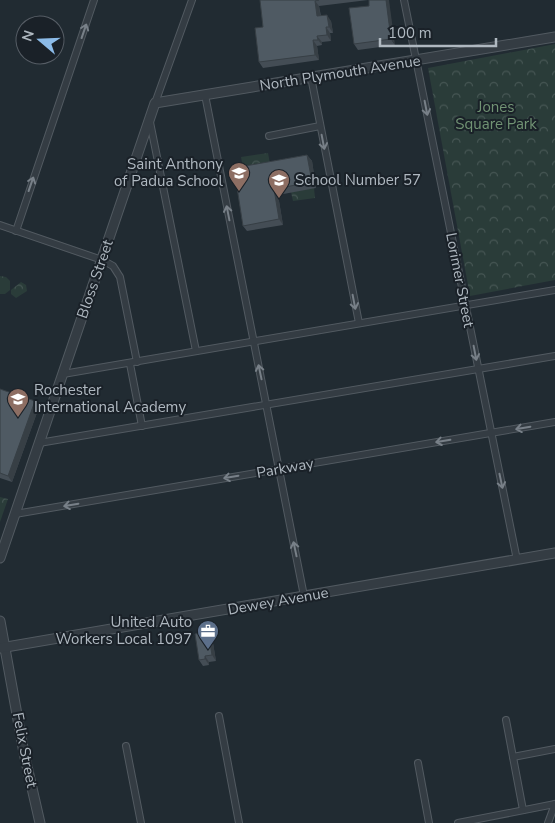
<svg xmlns="http://www.w3.org/2000/svg" width="555" height="823" font-family="'Nunito Sans',sans-serif">
	<style>
		.park { fill: url(#park-crowns) }
		.lines { fill: none; stroke-linecap: round; stroke-linejoin: round }
		.minor-casing { stroke: #525a61; stroke-width: 8 }
		.tertiary-casing { stroke: #525a61; stroke-width: 11 }
		.minor { stroke: #343c43; stroke-width: 6 }
		.tertiary { stroke: #343c43; stroke-width: 9 }
		.wall { fill: #444d55 }
		.shaded-wall { fill: #373f45 }
		.building { fill: #4f5a63; stroke: #373f45 }
		.oneway { stroke: #788088 }
		.labels { text-anchor: middle; dominant-baseline: central; stroke-width: 4; stroke-linejoin: round; paint-order: stroke }
		.street-label { font-size: 15px; fill: #afb8c0; stroke: #1a2128 }
		.park-label { font-size: 15px; fill: #719374; stroke: #1a2128 }
		.poi-label { font-size: 15px; fill: #afb8c0; stroke: #1a2128; text-anchor: end }
	</style>
	<defs>
		<pattern id="park-crowns" width="20" height="18" patternUnits="userSpaceOnUse" patternTransform="scale(1.25)"><rect width="20" height="18" fill="#2a3c39"/><path d="M2 6a3 3 0 1 1 6 0M12 15a3 3 0 1 1 6 0" fill="none" stroke="#465654"/></pattern>
	</defs>
	<rect width="100%" height="100%" fill="#212b32"/>
	<g class="park">
		<polygon points="555,44 555,280 470,296 428,68"/>
		<polygon points="268,153 270,164 243,168 241,157"/>
		<polygon points="314,188 315,198 293,201 291,192"/>
		<polygon points="0,276 6,277 10,281 10,290 5,294 0,294"/>
		<polygon points="21,282 26,285 27,291 16,298 11,294 11,290"/>
		<polygon points="0,497 8,499 0,522"/>
	</g>
	<g class="lines">
		<g class="minor-casing">
			<g id="minor">
				<polyline points="404,0 517,560"/>
				<polyline points="311,77 359,323"/>
				<polyline points="205,95 304,596"/>
				<polyline points="155,103 192,0"/>
				<polyline points="150,122 196,351"/>
				<polyline points="269,136 320,126"/>
				<polyline points="0,225 102,260 113,266 120,277 137,362"/>
				<polyline points="16,231 94,0"/>
				<polyline points="130,364 142,426"/>
				<polyline points="63,374 555,290"/>
				<polyline points="39,443 555,356"/>
				<polyline points="15,514 555,422"/>
				<polyline points="219,716 239,823"/>
				<polyline points="506,720 523,810"/>
				<polyline points="126,746 141,823"/>
				<polyline points="513,757 555,749"/>
				<polyline points="418,763 429,823"/>
				<polyline points="458,823 555,804"/>
				<polyline points="548,823 555,804"/>
			</g>
		</g>
		<g class="tertiary-casing">
			<g id="tertiary">
				<polyline points="0,558 155,103 555,37"/>
				<polyline points="0,621 24,753 40,823"/>
				<polyline points="0,648 555,553"/>
			</g>
		</g>
		<use href="#minor" class="minor"/>
		<use href="#tertiary" class="tertiary"/>
	</g>
	<g class="wall">
		<polygon points="260,0 368,0 319,6 321,16 331,21 333,33 330,33 331,41 322,42 322,45 317,46 319,60 263,68 259,62 263,27"/>
		<polygon points="369,6 395,45 358,50 354,44"/>
		<polygon points="307,155 312,161 316,188 278,195 283,225 247,231 243,226 234,168"/>
		<polygon points="0,389 39,407 12,482 0,478"/>
		<polygon points="208,631 212,637 216,661 209,662 209,665 203,666 199,660"/>
	</g>
	<g class="shaded-wall">
		<polygon points="386,0 389,0 395,45 391,39"/>
		<polygon points="315,1 319,6 321,22 317,16"/>
		<polygon points="327,15 331,21 333,33 329,27"/>
		<polygon points="326,27 330,33 331,41 327,35"/>
		<polygon points="317,36 322,42 322,45 318,40"/>
		<polygon points="313,40 317,46 319,60 315,55"/>
		<polygon points="307,155 312,161 316,188 312,182"/>
		<polygon points="274,189 278,195 283,225 279,219"/>
		<polygon points="35,401 39,407 12,482 8,476"/>
		<polygon points="208,631 212,637 216,661 212,655"/>
		<polygon points="205,656 209,662 209,665 205,659"/>
	</g>
	<g class="building">
		<polygon points="260,0 319,0 315,1 317,16 327,15 329,27 326,27 327,35 317,36 318,40 313,40 315,55 259,62 255,28 263,27"/>
		<polygon points="369,0 386,0 391,39 354,44 349,8 369,6"/>
		<polygon points="307,155 312,182 274,189 279,219 243,226 234,168"/>
		<polygon points="0,389 35,401 8,476 0,473"/>
		<polygon points="208,631 212,655 205,656 205,659 199,660 195,634"/>
	</g>
	<defs><path id="oneway-shaft" d="M-6 0H5M1.5-3L5.5 0L1.5 3" fill="none" stroke-width="1.6" stroke-linecap="round" stroke-linejoin="round" transform="scale(1.25)"/></defs>
	<g class="oneway">
		<use href="#oneway-shaft" transform="translate(84 31) rotate(-71)"/>
		<use href="#oneway-shaft" transform="translate(426 108) rotate(79)"/>
		<use href="#oneway-shaft" transform="translate(323 142) rotate(79)"/>
		<use href="#oneway-shaft" transform="translate(31 184) rotate(-71)"/>
		<use href="#oneway-shaft" transform="translate(228 213) rotate(-101)"/>
		<use href="#oneway-shaft" transform="translate(354 302) rotate(79)"/>
		<use href="#oneway-shaft" transform="translate(475 353) rotate(79)"/>
		<use href="#oneway-shaft" transform="translate(260 372) rotate(-102)"/>
		<use href="#oneway-shaft" transform="translate(523 428) rotate(170)"/>
		<use href="#oneway-shaft" transform="translate(443 441) rotate(171)"/>
		<use href="#oneway-shaft" transform="translate(231 477) rotate(170)"/>
		<use href="#oneway-shaft" transform="translate(501 481) rotate(78)"/>
		<use href="#oneway-shaft" transform="translate(71 505) rotate(170)"/>
		<use href="#oneway-shaft" transform="translate(295 549) rotate(-102)"/>
	</g>
	<defs>
		<g id="school-pin" transform="scale(1.125)"><path d="M0 17L-7.5 6A9.5 9.5 0 1 1 7.5 6Z" fill="#8d6e63" stroke="#1a2128"/><path d="M0-5L7-2L0 1L-7-2ZM-4 1L0 2.5L4 1V4Q0 6-4 4Z" fill="#fff"/></g>
		<g id="office-pin" transform="scale(1.125)"><path d="M0 17L-7.5 6A9.5 9.5 0 1 1 7.5 6Z" fill="#5c6f8a" stroke="#1a2128"/><path d="M-6-3h4V-5.5h4V-3h4V5H-6ZM-1-4.5V-3h2v-1.5ZM-6 0V1H6V0Z" fill="#fff"/></g>
	</defs>
	<g fill-rule="evenodd">
		<use href="#school-pin" x="239" y="173"/>
		<use href="#school-pin" x="279" y="180"/>
		<use href="#school-pin" x="18" y="399"/>
		<use href="#office-pin" x="208" y="631"/>
	</g>
	<g class="labels">
		<g class="street-label">
			<text transform="translate(340 73) rotate(-9)">North Plymouth Avenue</text>
			<text transform="translate(95 279) rotate(-71)">Bloss Street</text>
			<text transform="translate(460 280) rotate(79)">Lorimer Street</text>
			<text transform="translate(285 468) rotate(-10)">Parkway</text>
			<text transform="translate(278 601) rotate(-10)">Dewey Avenue</text>
			<text transform="translate(25 750) rotate(79)">Felix Street</text>
		</g>
		<g class="park-label">
			<text x="496" y="107">Jones<tspan x="496" dy="17">Square Park</tspan></text>
		</g>
		<g class="poi-label">
			<text x="223" y="164">Saint Anthony<tspan x="223" dy="17">of Padua School</tspan></text>
			<text x="295" y="180" text-anchor="start">School Number 57</text>
			<text x="34" y="390" text-anchor="start">Rochester<tspan x="34" dy="17">International Academy</tspan></text>
			<text x="192" y="622">United Auto<tspan x="192" dy="17">Workers Local 1097</tspan></text>
		</g>
	</g>
	<g transform="translate(40 40) rotate(289)"><circle r="24" fill="#1a2128" stroke="#565d65"/>
	<path d="M0-4L9 19L0 12L-9 19Z" fill="#8cbbe8"/>
	<text y="-8" font-size="14" font-weight="bold" text-anchor="middle" fill="#afb8c0">N</text>
	</g>
	<path d="M380 38v8h116v-8" fill="none" stroke="#afb8c0" stroke-width="2.5"/>
	<text x="388" y="38" font-size="15" fill="#afb8c0" stroke="#1a2128" stroke-width="4" paint-order="stroke">100 m</text>
</svg>
